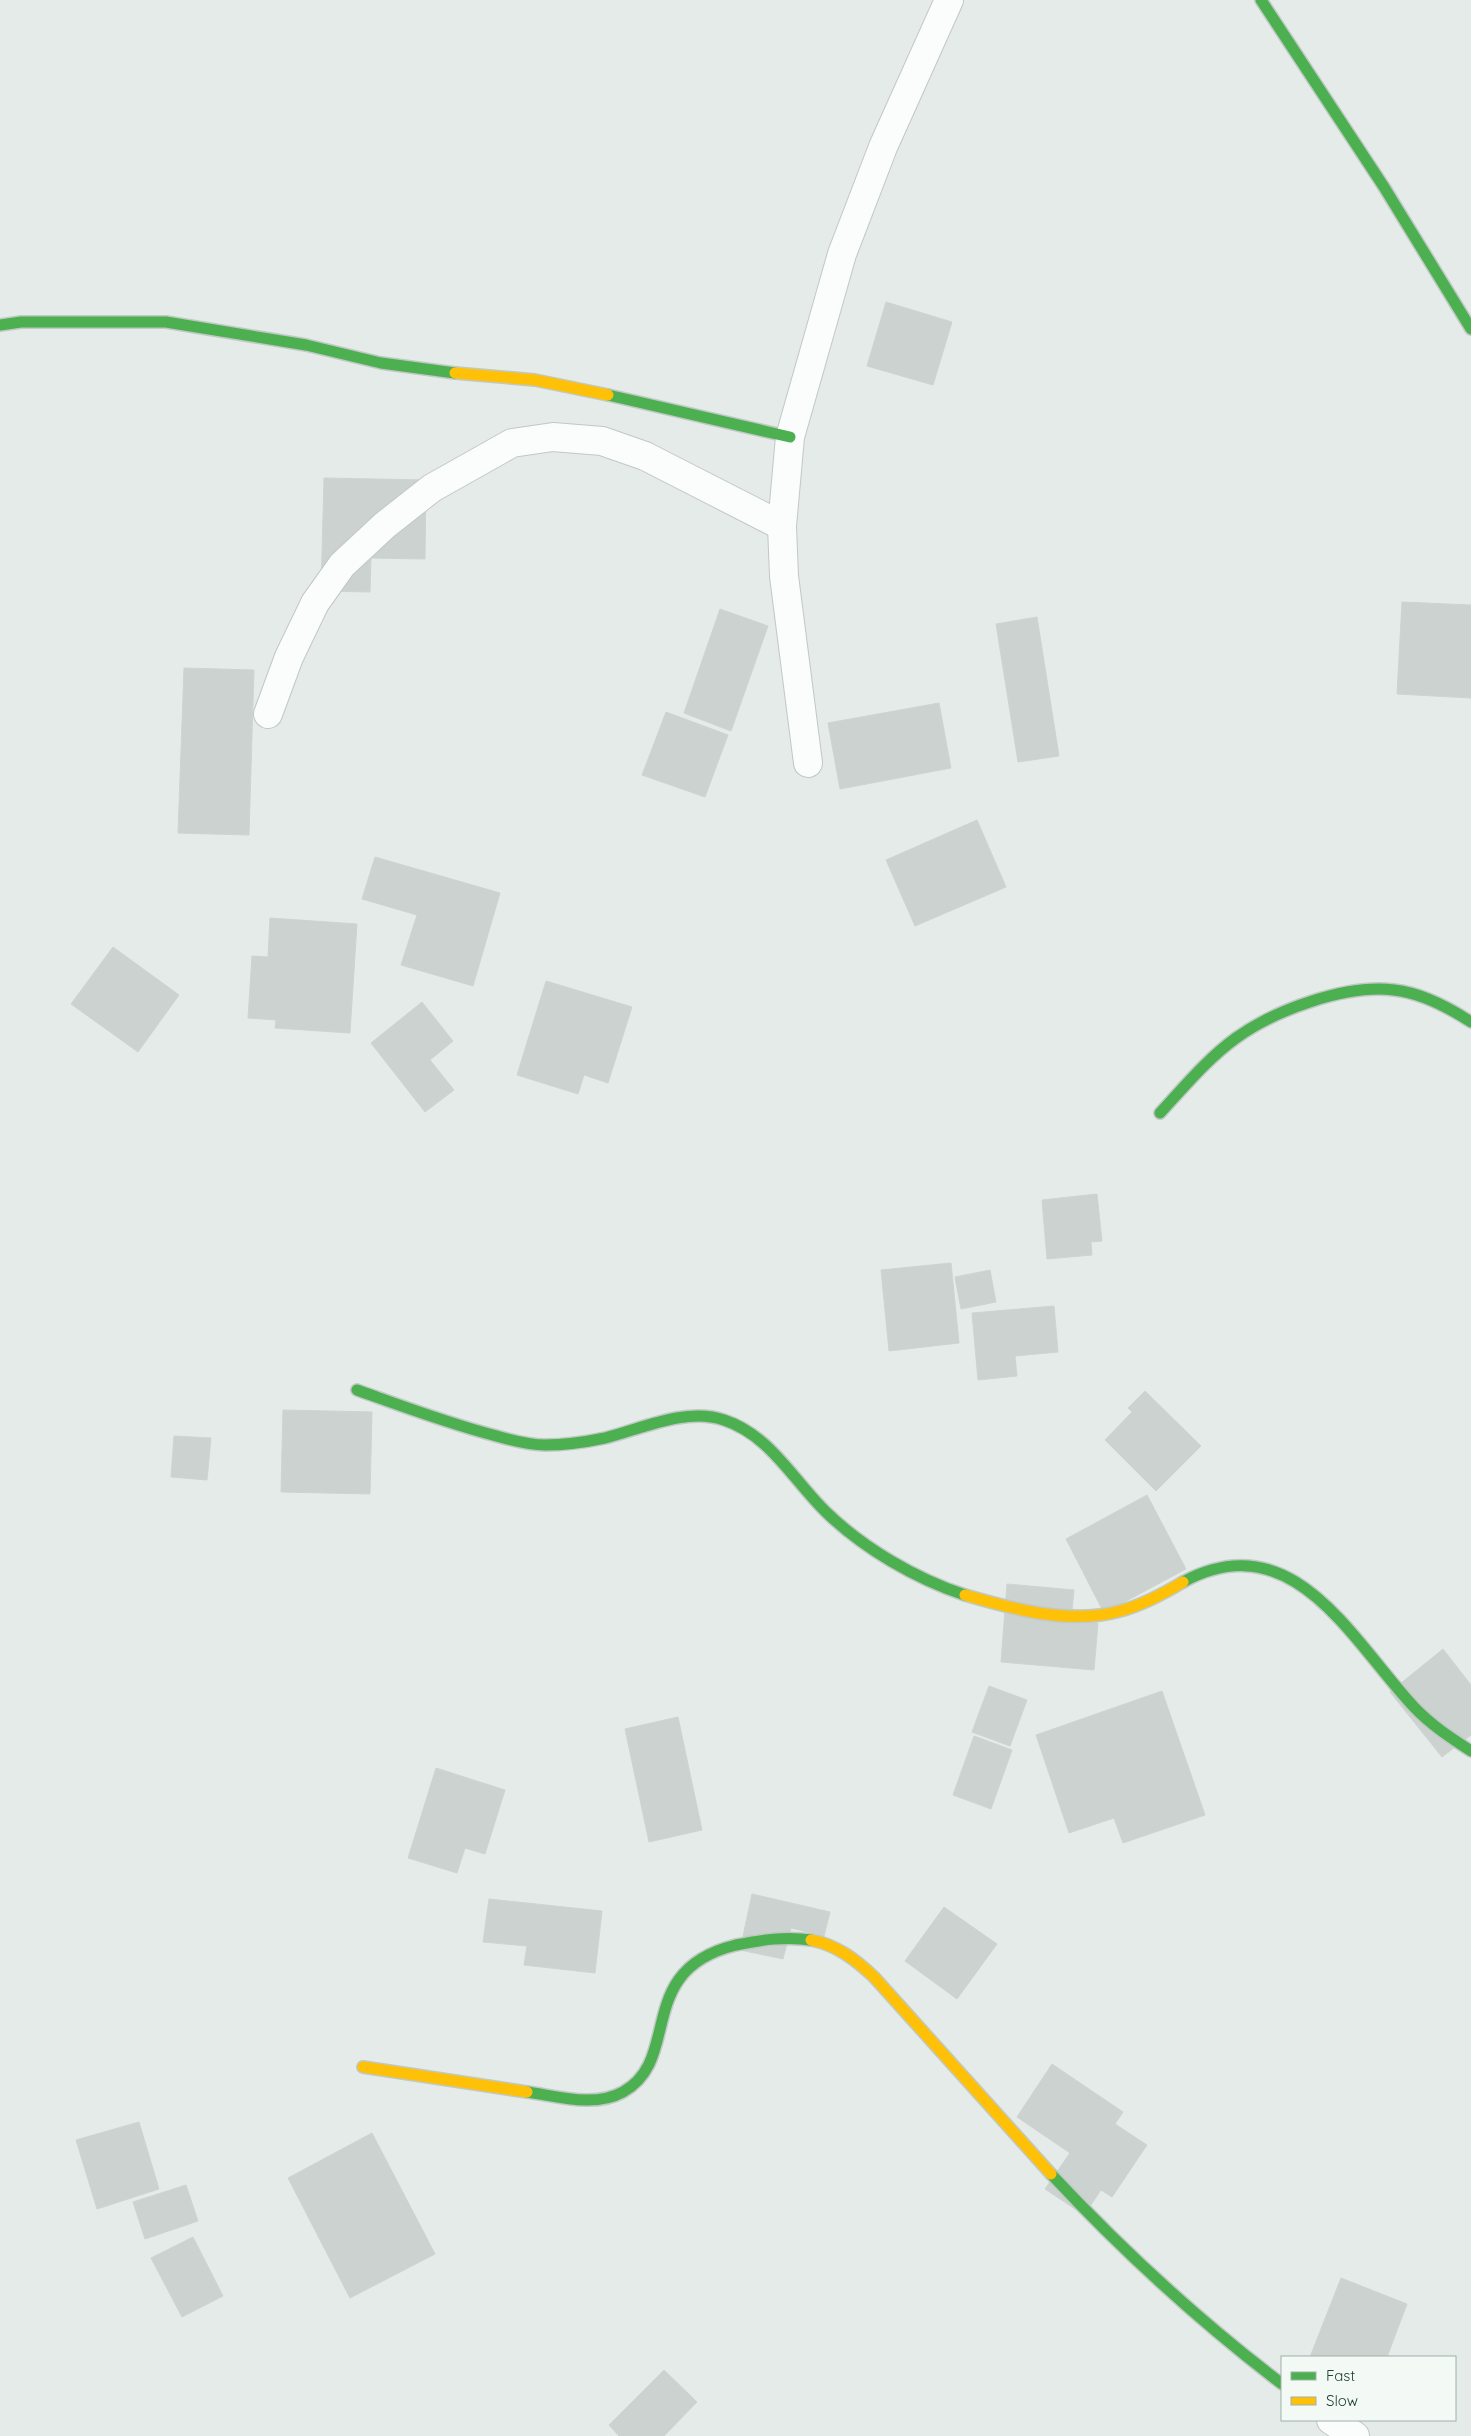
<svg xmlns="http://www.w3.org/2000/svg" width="1471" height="2436" font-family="Quicksand,sans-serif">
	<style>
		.building { fill: #ccd2cf; stroke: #cdd4d1 }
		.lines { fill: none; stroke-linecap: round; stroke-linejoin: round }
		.street-casing { stroke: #c2c8c5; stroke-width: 30 }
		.fast-casing { stroke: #c0c9c5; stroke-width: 14 }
		.slow-casing { stroke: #c0c9c5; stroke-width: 14 }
		.street { stroke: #fbfcfc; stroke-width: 28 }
		.fast { stroke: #4caf50; stroke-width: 11 }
		.slow { stroke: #ffc107; stroke-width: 11 }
	</style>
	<rect width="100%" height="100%" fill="#e5ebe8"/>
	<g class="building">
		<polygon points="886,302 952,322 933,385 867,366"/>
		<polygon points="324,478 426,480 425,559 371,558 370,592 321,591"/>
		<polygon points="1402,602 1471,605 1471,698 1397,694"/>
		<polygon points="720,609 768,626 731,731 684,713"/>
		<polygon points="1037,617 1059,756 1018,762 996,624"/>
		<polygon points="184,668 254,670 249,835 178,833"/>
		<polygon points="939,703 951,768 840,789 828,723"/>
		<polygon points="666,712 728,735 705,797 642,775"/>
		<polygon points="977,820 1006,887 915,926 886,860"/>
		<polygon points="375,857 500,893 473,986 401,965 417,915 362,899"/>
		<polygon points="270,918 357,924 350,1033 275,1028 276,1020 248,1018 252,956 268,957"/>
		<polygon points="113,947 179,995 138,1052 71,1004"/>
		<polygon points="546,981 632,1007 608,1083 584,1075 578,1094 517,1075"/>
		<polygon points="422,1002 453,1041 430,1060 454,1090 425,1112 371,1043"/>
		<polygon points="1097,1194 1102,1241 1091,1242 1092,1255 1047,1259 1042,1200"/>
		<polygon points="951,1263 959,1343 889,1351 881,1270"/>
		<polygon points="990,1270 996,1302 961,1309 955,1277"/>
		<polygon points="1054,1306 1058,1352 1015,1356 1017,1376 978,1380 972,1313"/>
		<polygon points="1145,1391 1201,1446 1156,1491 1105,1440 1132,1412 1128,1408"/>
		<polygon points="283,1410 372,1412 370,1494 281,1492"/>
		<polygon points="174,1436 211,1438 207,1480 171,1477"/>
		<polygon points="1147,1495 1186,1569 1104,1613 1066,1539"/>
		<polygon points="1007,1584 1074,1590 1071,1621 1098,1623 1094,1670 1001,1662"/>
		<polygon points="1443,1649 1471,1685 1471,1735 1442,1757 1390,1692"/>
		<polygon points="989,1686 1027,1700 1010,1746 972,1732"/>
		<polygon points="1162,1691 1205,1815 1123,1843 1114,1818 1069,1833 1036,1735"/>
		<polygon points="678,1717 702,1830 649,1842 625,1729"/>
		<polygon points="974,1736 1012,1750 991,1809 953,1795"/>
		<polygon points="436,1768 505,1790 485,1854 465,1848 457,1873 408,1858"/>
		<polygon points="752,1894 830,1912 824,1936 791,1928 783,1959 740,1950"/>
		<polygon points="489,1899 602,1911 595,1973 524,1965 527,1946 483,1942"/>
		<polygon points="944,1907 997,1944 957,1999 905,1961"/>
		<polygon points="1052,2064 1123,2112 1115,2124 1147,2145 1112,2197 1101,2190 1084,2215 1045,2189 1070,2153 1017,2117"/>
		<polygon points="139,2122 159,2189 97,2209 76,2140"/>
		<polygon points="372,2133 435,2254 350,2298 288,2178"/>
		<polygon points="186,2185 198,2221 145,2239 133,2202"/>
		<polygon points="193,2237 223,2296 182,2317 151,2258"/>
		<polygon points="1341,2278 1407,2304 1387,2357 1310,2357"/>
		<polygon points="664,2370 697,2402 664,2436 619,2436 609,2425"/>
	</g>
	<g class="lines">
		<g class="street-casing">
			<g id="street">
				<polyline points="268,714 289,657 315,603 342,565 385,525 432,488 512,443 553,437 602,441 645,456 782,526"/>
				<polyline points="808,763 784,576 782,526 790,437 842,254 883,147 949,0"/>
				<polyline points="1331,2420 1355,2436"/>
			</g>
		</g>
		<g class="fast-casing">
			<g id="fast">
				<polyline points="1261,0 1384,187 1471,329"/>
				<polyline points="0,325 21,322 166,322 306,345 381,363 455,373"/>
				<polyline points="608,395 790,437"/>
				<path d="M1160,1113C1184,1087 1207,1059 1236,1038C1275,1010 1346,984 1394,990C1422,993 1448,1007 1471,1022"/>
				<path d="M357,1390C402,1406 447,1423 493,1435C510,1440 528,1445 545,1445C565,1445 586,1442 605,1438C641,1429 686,1407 724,1420C770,1435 793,1480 826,1512C863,1548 916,1579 965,1595"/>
				<path d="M1183,1582C1293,1522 1352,1641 1414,1707C1431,1725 1451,1738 1471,1751"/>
				<path d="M527,2092C557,2096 594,2108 623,2092C683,2059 633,1970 736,1945C761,1940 786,1936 811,1940"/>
				<path d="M1051,2174C1123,2251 1198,2320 1282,2384"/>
			</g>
		</g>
		<g class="slow-casing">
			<g id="slow">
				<polyline points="455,373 535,380 608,395"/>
				<path d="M965,1595C1013,1609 1070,1625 1120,1611C1143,1605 1163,1594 1183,1582"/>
				<path d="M811,1940C837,1945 856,1960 874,1977L1051,2174"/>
				<polyline points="363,2067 527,2092"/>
			</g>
		</g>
		<use href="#street" class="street"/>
		<use href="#fast" class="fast"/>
		<use href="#slow" class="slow"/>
	</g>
	<rect x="1281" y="2356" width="175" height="65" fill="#f3faf6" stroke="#9fb0aa"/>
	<rect x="1291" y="2372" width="25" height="8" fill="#4caf50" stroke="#9fb0aa"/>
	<text x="1326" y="2381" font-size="15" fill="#204137">Fast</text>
	<rect x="1291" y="2397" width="25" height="8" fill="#ffc107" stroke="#9fb0aa"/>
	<text x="1326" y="2406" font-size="15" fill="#204137">Slow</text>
</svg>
